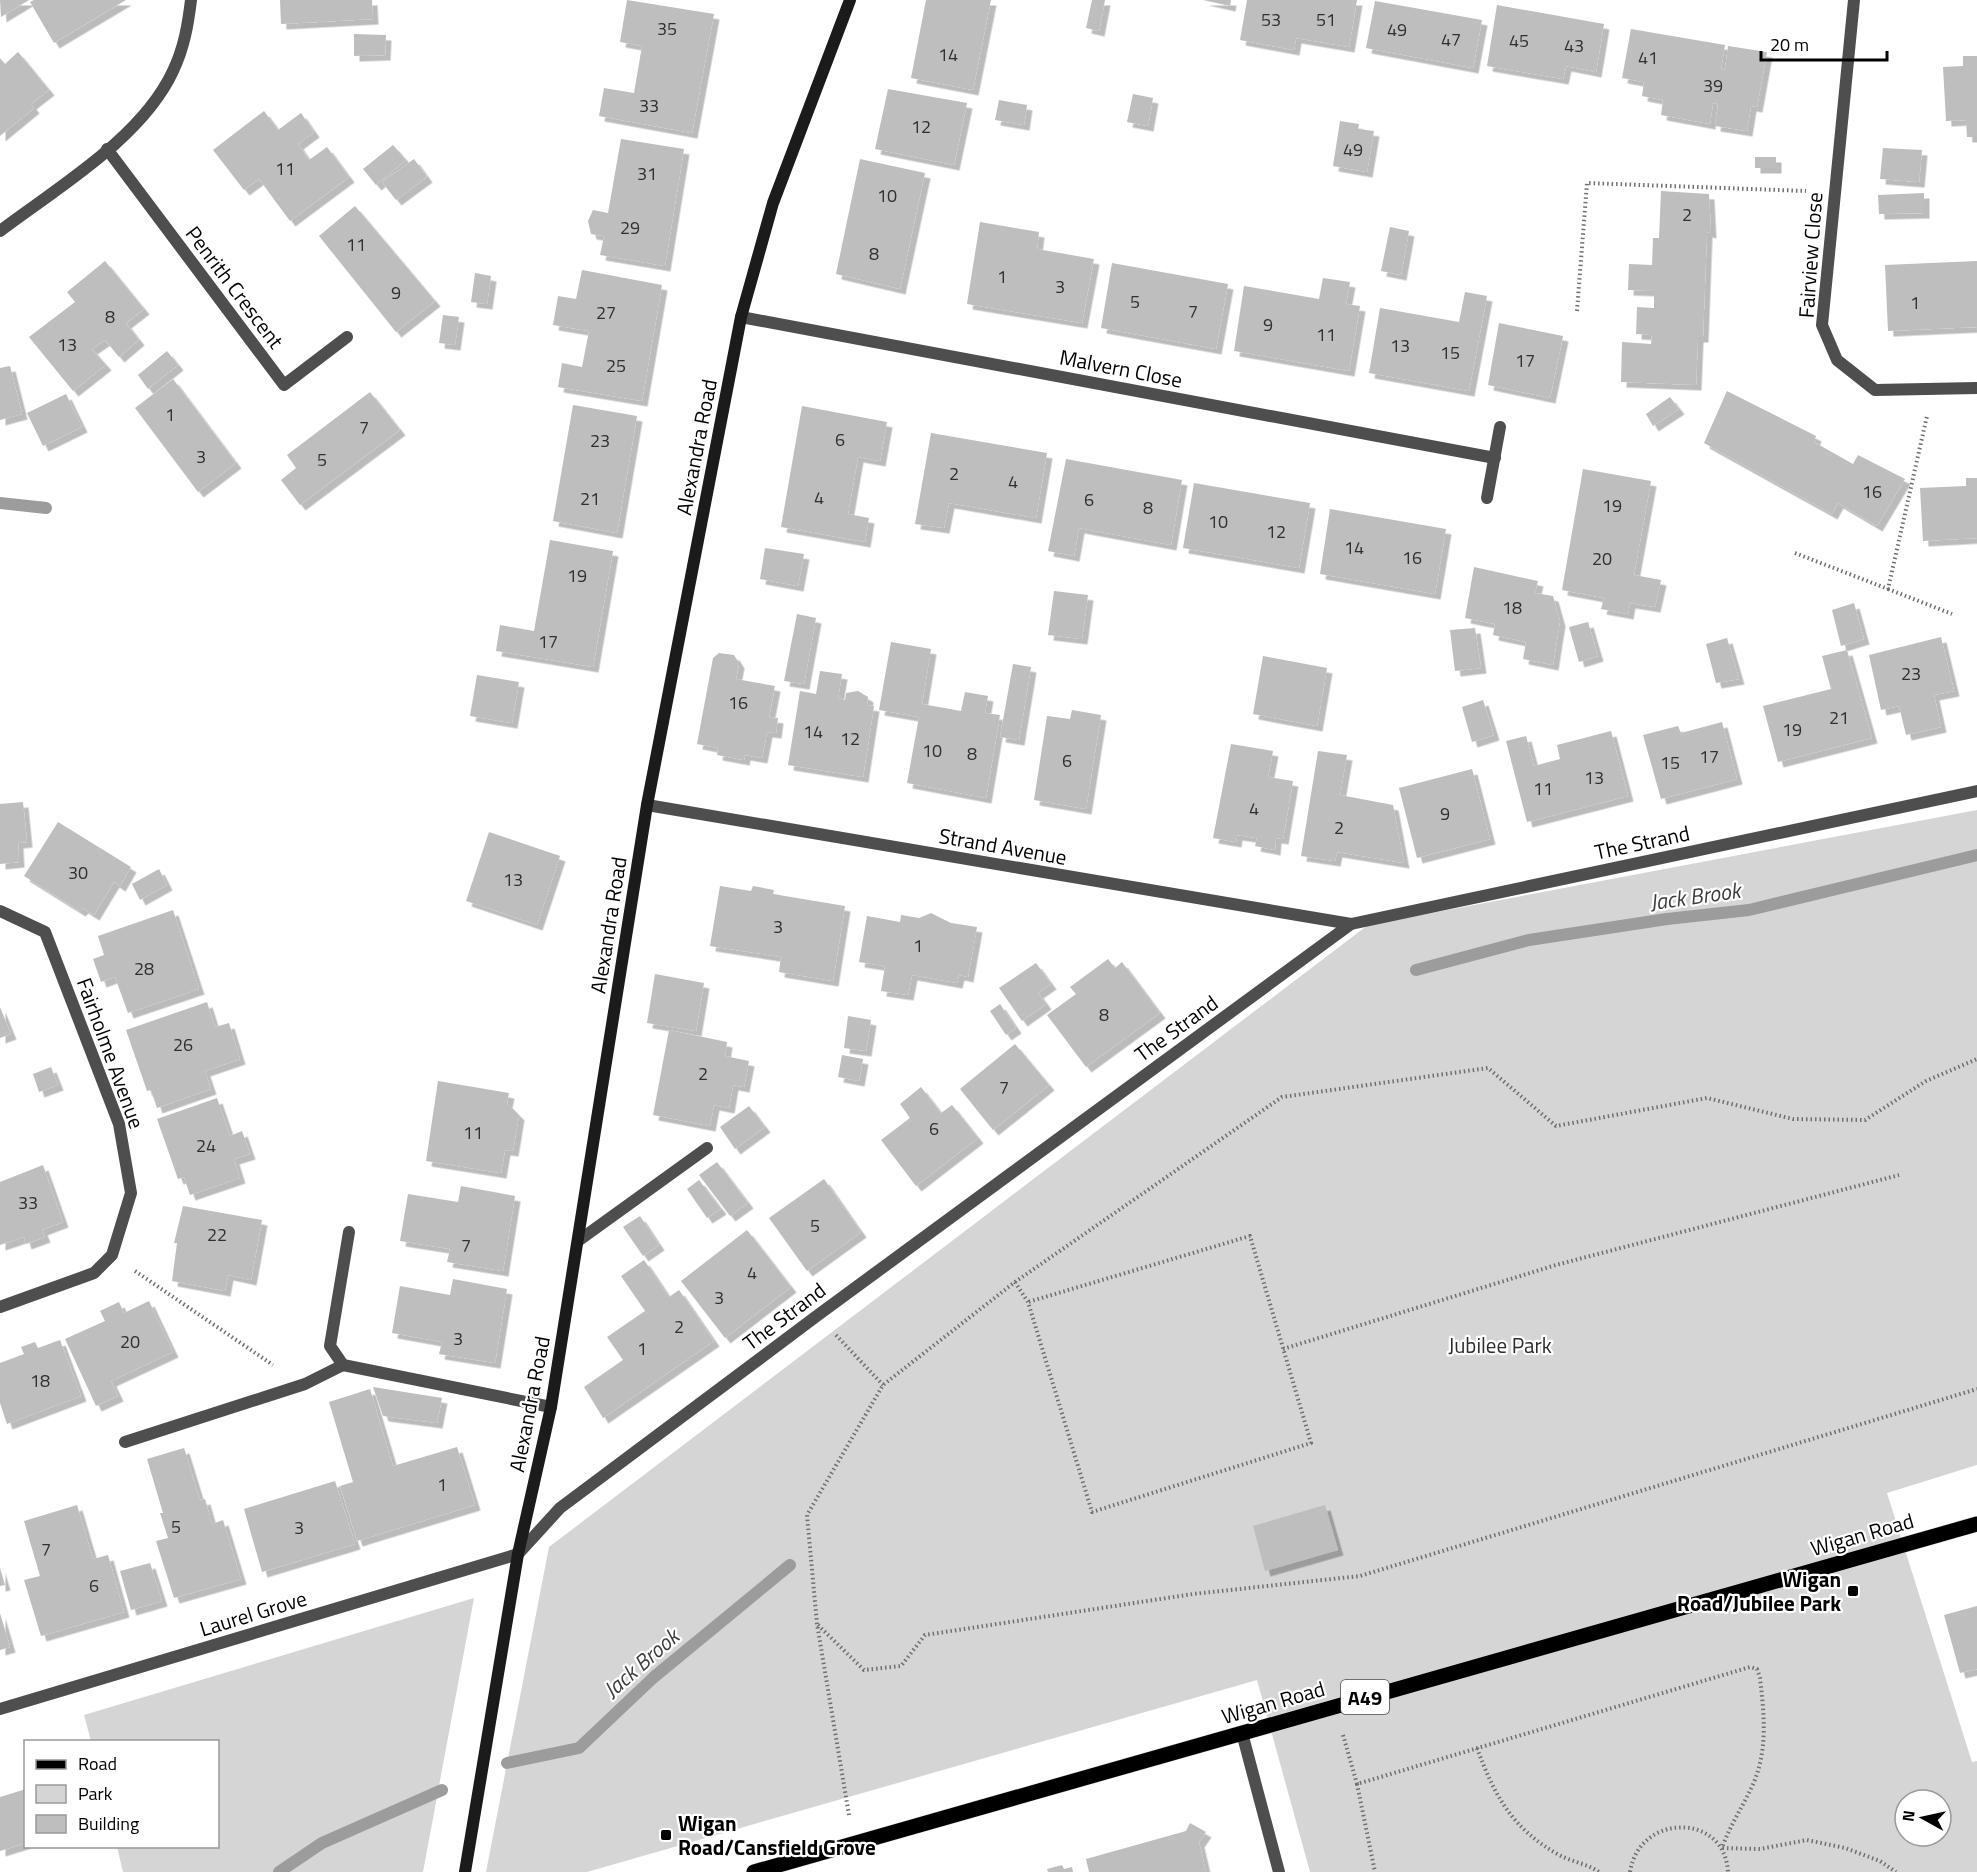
<svg xmlns="http://www.w3.org/2000/svg" width="1977" height="1872" font-family="'Titillium Web',sans-serif">
	<style>
		.green { fill: #d5d5d5; fill-rule: evenodd }
		.lines { fill: none; stroke-linecap: round; stroke-linejoin: round }
		.stream { stroke: #9c9c9c; stroke-width: 12 }
		.building { fill: #bebebe; filter: url(#shadow) }
		.primary-casing { stroke: #dbdbdb; stroke-width: 16 }
		.path { stroke: #707070; stroke-width: 4; stroke-dasharray: 1.5 3; stroke-linecap: butt }
		.lane { stroke: #4e4e4e; stroke-width: 12 }
		.street { stroke: #4e4e4e; stroke-width: 12 }
		.secondary { stroke: #1b1b1b; stroke-width: 12 }
		.primary { stroke: #000; stroke-width: 15 }
		.poi-dot { fill: #000; stroke: #fff; stroke-width: 2 }
		.labels { text-anchor: middle; dominant-baseline: central; stroke-width: 4.5; stroke-linejoin: round; paint-order: stroke }
		.number-label { font-size: 18px; fill: #303030 }
		.shield { fill: #fff; stroke: #4c4c4c; stroke-width: 1.5 }
		.shield-label { font-size: 20px; font-weight: bold; fill: #000 }
		.street-label { font-size: 21px; fill: #000; stroke: #fff }
		.park-label { font-size: 21px; fill: #2c2c2c; stroke: #fff }
		.poi-label { font-size: 21px; font-weight: bold; fill: #000; stroke: #fff; text-anchor: end }
		.water-label { font-size: 22px; font-style: italic; fill: #3d3d3d; stroke: #fff }
	</style>
	<defs>
		<filter id="shadow"><feDropShadow dx="5.5" dy="5.5" stdDeviation="0" flood-color="#0004"/></filter>
	</defs>
	<rect width="100%" height="100%" fill="#fff"/>
	<g class="green">
		<path d="M1977,810V1465L1887,1493L1972,1762L1977,1761V1872H1310L1257,1680L587,1872H486L549,1547L1368,925ZM1905,1800H1941V1836H1905Z"/>
		<polygon points="474,1598 423,1872 123,1872 117,1847 218,1846 218,1742 91,1741 84,1715"/>
	</g>
	<g class="lines">
		<g class="stream">
			<polyline points="0,503 46,508"/>
			<polyline points="1416,970 1529,940 1667,919 1749,910 1977,855"/>
			<polyline points="507,1763 579,1748 654,1677 790,1565"/>
			<polyline points="279,1872 322,1843 442,1790"/>
		</g>
	</g>
	<g class="building">
		<polygon points="0,0 29,0 1,17"/>
		<polygon points="34,0 126,0 54,43 30,2"/>
		<polygon points="280,0 372,0 373,19 281,24"/>
		<polygon points="627,0 714,14 692,133 599,116 604,88 634,93 642,46 620,42"/>
		<polygon points="926,0 991,0 973,90 911,78"/>
		<polygon points="1092,0 1105,0 1099,31 1086,28"/>
		<polygon points="1203,0 1231,0 1230,6"/>
		<polygon points="1247,0 1357,0 1349,47 1296,38 1294,50 1240,40"/>
		<polygon points="1375,1 1482,20 1473,68 1366,48"/>
		<polygon points="1497,5 1604,24 1596,72 1566,66 1563,79 1487,66"/>
		<polygon points="1631,29 1725,45 1721,69 1725,70 1728,46 1767,52 1757,107 1751,106 1747,131 1715,126 1718,104 1713,103 1710,124 1661,115 1663,100 1642,96 1644,82 1622,78"/>
		<polygon points="354,34 386,35 385,55 354,56"/>
		<polygon points="18,52 49,90 31,104 34,108 0,136 0,58 5,64"/>
		<polygon points="1963,56 1977,56 1977,137 1967,137 1966,120 1946,121 1943,67 1963,66"/>
		<polygon points="888,89 967,103 954,165 875,149"/>
		<polygon points="1133,94 1153,98 1148,126 1127,122"/>
		<polygon points="999,100 1027,105 1024,125 995,120"/>
		<polygon points="264,111 278,130 301,113 314,132 298,144 309,160 327,147 349,177 290,221 259,179 244,190 213,150"/>
		<polygon points="1340,121 1359,124 1358,129 1374,131 1367,172 1333,166"/>
		<polygon points="621,139 684,149 665,266 600,255 604,236 591,234 588,221 593,210 608,213"/>
		<polygon points="393,145 406,160 376,185 363,169"/>
		<polygon points="1883,148 1922,150 1919,182 1880,179"/>
		<rect x="1755" y="157" width="21" height="11"/>
		<polygon points="414,159 427,177 396,200 382,182"/>
		<polygon points="860,159 925,173 900,289 836,274"/>
		<polygon points="1661,191 1709,194 1711,233 1707,232 1703,337 1698,337 1696,385 1621,382 1622,342 1651,344 1652,335 1636,334 1637,307 1654,308 1654,291 1628,290 1629,264 1652,265 1653,238 1659,238"/>
		<polygon points="1924,193 1924,213 1879,214 1878,195"/>
		<polygon points="355,206 435,301 396,332 319,236"/>
		<polygon points="980,222 1039,232 1037,249 1094,259 1082,323 967,304"/>
		<polygon points="1390,227 1409,231 1401,275 1381,271"/>
		<polygon points="105,261 144,309 126,323 139,340 119,357 105,340 92,349 106,365 73,391 29,337 75,302 67,292"/>
		<polygon points="1977,261 1977,327 1888,331 1885,265"/>
		<polygon points="1112,263 1228,284 1216,349 1101,328"/>
		<polygon points="582,270 662,285 642,401 558,387 562,363 582,367 589,331 553,325 558,296 576,299"/>
		<polygon points="475,273 491,276 487,304 471,302"/>
		<polygon points="1323,278 1350,282 1346,304 1360,306 1349,371 1234,351 1244,286 1319,299"/>
		<polygon points="1465,292 1487,296 1469,391 1369,373 1380,308 1459,322"/>
		<polygon points="443,315 459,317 455,345 439,343"/>
		<polygon points="1499,323 1563,336 1550,398 1488,385"/>
		<polygon points="167,351 178,365 148,389 138,375"/>
		<polygon points="10,366 22,414 0,420 0,368"/>
		<polygon points="173,379 236,463 198,492 135,408"/>
		<polygon points="1727,391 1816,436 1814,442 1853,464 1858,455 1905,479 1877,526 1838,503 1832,514 1704,443"/>
		<polygon points="370,392 400,430 300,505 281,480 296,468 287,455"/>
		<polygon points="66,394 82,427 43,446 27,413"/>
		<polygon points="1670,397 1679,409 1653,426 1646,414"/>
		<polygon points="573,405 637,416 617,533 553,521"/>
		<polygon points="802,406 887,422 880,461 858,457 848,514 869,518 865,542 781,527"/>
		<polygon points="931,433 1047,453 1036,518 949,503 944,528 915,524"/>
		<polygon points="1066,459 1182,480 1171,545 1079,528 1074,556 1048,551"/>
		<polygon points="1583,469 1651,481 1634,575 1661,580 1655,607 1630,603 1628,614 1601,609 1604,598 1562,590"/>
		<polygon points="1966,478 1977,478 1977,538 1923,541 1920,488 1966,486"/>
		<polygon points="1194,483 1310,503 1299,568 1183,548"/>
		<polygon points="1330,509 1446,529 1435,594 1320,574"/>
		<polygon points="550,540 613,551 593,667 496,651 500,625 534,631"/>
		<polygon points="765,548 804,554 798,586 760,579"/>
		<polygon points="1474,567 1538,581 1535,593 1553,596 1560,621 1553,665 1523,659 1526,642 1493,635 1495,624 1465,618"/>
		<polygon points="1054,591 1088,595 1082,639 1048,635"/>
		<polygon points="1854,603 1864,639 1841,646 1832,610"/>
		<polygon points="797,614 816,618 804,684 784,681"/>
		<polygon points="1588,622 1598,656 1579,662 1569,627"/>
		<polygon points="1475,628 1481,668 1455,671 1450,630"/>
		<polygon points="1941,637 1954,691 1934,695 1941,727 1906,735 1899,706 1881,710 1869,655"/>
		<polygon points="1727,638 1739,679 1716,683 1706,644"/>
		<polygon points="891,642 931,649 922,704 961,711 965,692 988,696 985,713 1000,715 986,798 907,783 919,717 879,710"/>
		<polygon points="1847,650 1872,738 1778,762 1763,706 1831,689 1822,656"/>
		<polygon points="719,653 734,655 739,663 736,679 775,686 769,717 778,718 776,733 767,732 762,758 745,755 744,760 717,755 718,748 697,744 713,658"/>
		<polygon points="1263,656 1327,668 1317,726 1253,714"/>
		<polygon points="1013,664 1031,667 1019,740 1000,737"/>
		<polygon points="820,671 842,674 838,698 845,700 846,693 858,691 868,697 867,705 874,706 863,777 788,765 800,691 816,694"/>
		<polygon points="477,675 519,682 512,723 470,716"/>
		<polygon points="1483,700 1494,735 1472,742 1462,707"/>
		<polygon points="1072,710 1101,715 1086,809 1034,800 1047,716 1070,719"/>
		<polygon points="1722,722 1737,779 1661,799 1643,735 1678,726 1681,733"/>
		<polygon points="1611,731 1628,796 1527,822 1506,741 1526,736 1534,766 1560,759 1557,745"/>
		<polygon points="1231,744 1273,751 1268,777 1293,781 1283,839 1276,838 1275,850 1255,846 1257,838 1237,835 1236,842 1213,838"/>
		<polygon points="1318,751 1347,755 1340,795 1393,805 1404,863 1337,852 1335,861 1301,856"/>
		<polygon points="1472,769 1490,839 1417,858 1399,788"/>
		<polygon points="23,802 27,842 18,843 19,862 0,864 0,804"/>
		<polygon points="58,822 131,867 120,886 114,882 94,915 83,908 80,911 24,876"/>
		<polygon points="489,832 560,856 537,925 466,901"/>
		<polygon points="159,869 167,885 140,900 132,884"/>
		<polygon points="720,886 751,891 753,886 774,890 773,894 845,906 833,981 779,972 781,957 710,946"/>
		<polygon points="173,910 199,989 128,1013 115,977 101,982 93,959 104,955 98,936"/>
		<polygon points="931,913 951,923 977,927 968,977 959,975 957,983 912,975 908,995 881,991 885,966 859,962 867,916 900,922 901,915 919,918"/>
		<polygon points="1108,959 1115,968 1122,962 1160,1013 1086,1067 1047,1015 1076,994 1070,987"/>
		<polygon points="1036,963 1051,984 1038,993 1046,1004 1022,1021 999,988"/>
		<polygon points="655,974 704,983 696,1031 647,1023"/>
		<polygon points="207,1002 215,1027 229,1023 240,1059 205,1071 211,1089 157,1108 151,1090 147,1091 126,1030"/>
		<polygon points="1000,1004 1016,1028 1006,1035 990,1011"/>
		<polygon points="0,1007 11,1034 0,1038"/>
		<polygon points="848,1016 871,1020 866,1051 844,1048"/>
		<polygon points="669,1030 727,1042 725,1056 749,1061 744,1087 733,1085 729,1108 714,1105 710,1126 653,1115"/>
		<polygon points="1015,1044 1049,1085 993,1130 960,1089"/>
		<polygon points="842,1055 863,1059 859,1081 838,1077"/>
		<polygon points="51,1067 58,1085 39,1092 33,1074"/>
		<polygon points="438,1081 509,1093 507,1103 519,1115 513,1151 505,1150 501,1173 426,1161"/>
		<polygon points="921,1087 941,1113 952,1105 978,1138 916,1186 881,1140 910,1118 900,1104"/>
		<polygon points="217,1098 230,1136 242,1131 250,1154 234,1159 240,1178 190,1195 184,1177 178,1179 157,1119"/>
		<polygon points="749,1106 765,1127 735,1149 720,1127"/>
		<polygon points="717,1162 748,1203 730,1216 699,1175"/>
		<polygon points="43,1165 63,1222 42,1230 45,1237 26,1244 24,1237 0,1245 0,1182"/>
		<polygon points="824,1179 861,1232 807,1271 769,1218"/>
		<polygon points="699,1180 721,1209 707,1218 687,1189"/>
		<polygon points="461,1186 515,1196 503,1271 447,1262 450,1249 400,1241 408,1194 458,1202"/>
		<polygon points="183,1206 262,1220 251,1280 228,1275 225,1291 172,1281 177,1243 174,1243"/>
		<polygon points="640,1216 659,1245 643,1256 623,1227"/>
		<polygon points="747,1230 791,1287 725,1338 681,1281"/>
		<polygon points="644,1260 669,1297 679,1290 714,1341 603,1418 584,1387 623,1360 607,1337 645,1311 621,1276"/>
		<polygon points="453,1279 507,1289 495,1363 439,1354 442,1342 392,1333 400,1286 450,1295"/>
		<polygon points="149,1301 173,1352 111,1381 118,1396 96,1406 65,1339 105,1321 100,1311 119,1302 124,1313"/>
		<polygon points="60,1340 81,1396 7,1424 0,1403 0,1363 24,1354 21,1347 35,1342 38,1348"/>
		<polygon points="373,1387 442,1398 437,1423 383,1416"/>
		<polygon points="370,1389 393,1466 457,1447 475,1505 357,1541 340,1486 353,1482 329,1402"/>
		<polygon points="184,1448 200,1500 205,1499 212,1524 223,1520 241,1579 174,1598 156,1541 168,1538 160,1513 163,1513 147,1459"/>
		<polygon points="335,1481 355,1544 262,1572 244,1509"/>
		<polygon points="77,1505 93,1559 108,1555 124,1612 41,1636 24,1580 40,1576 24,1521"/>
		<polygon points="1325,1505 1338,1550 1265,1571 1253,1526"/>
		<polygon points="150,1563 162,1601 131,1610 120,1571"/>
		<polygon points="0,1568 5,1585 0,1586"/>
		<polygon points="1977,1606 1977,1669 1960,1673 1944,1615"/>
		<polygon points="0,1613 10,1647 0,1650"/>
		<polygon points="26,1789 26,1843 0,1851 0,1797"/>
		<polygon points="1190,1823 1206,1832 1199,1842 1206,1872 1089,1872 1086,1859 1186,1831"/>
		<polygon points="1062,1865 1064,1869 1072,1867 1073,1872 1048,1872 1047,1869"/>
	</g>
	<g class="lines">
		<g class="primary-casing">
			<polyline id="primary" points="754,1872 1977,1524"/>
		</g>
		<g class="path">
			<polyline points="1577,311 1587,183 1806,191"/>
			<polyline points="1795,553 1888,589 1927,416"/>
			<polyline points="1888,589 1952,614"/>
			<polyline points="135,1271 273,1365"/>
			<polyline points="1015,1282 1028,1302 1092,1512 1311,1443 1250,1236 1028,1302"/>
			<polyline points="836,1335 883,1385"/>
			<polyline points="1283,1349 1556,1265 1899,1175"/>
			<polyline points="818,1625 864,1670 901,1666 925,1635 1193,1594 1360,1576 1977,1389"/>
			<path d="M1343,1735L1357,1784L1750,1667L1757,1669L1760,1678C1764,1713 1768,1748 1754,1782C1744,1805 1730,1825 1722,1848L1760,1849L1807,1840L1845,1848L1880,1861L1896,1872"/>
			<path d="M1477,1748C1495,1797 1513,1830 1561,1856C1573,1862 1588,1864 1599,1872"/>
			<polyline points="1357,1784 1375,1872"/>
			<polyline points="849,1815 817,1624 807,1515 883,1385 1015,1282 1282,1097 1488,1068 1556,1126 1707,1098 1793,1119 1865,1120 1926,1081 1977,1059"/>
			<path d="M1630,1872C1639,1813 1725,1812 1728,1872"/>
		</g>
		<g class="lane">
			<polyline points="349,1232 330,1346 343,1365 551,1407"/>
			<polyline points="578,1241 707,1148"/>
			<polyline points="125,1442 305,1384 343,1365"/>
		</g>
		<g class="street">
			<polyline points="1854,0 1822,325 1837,360 1875,390 1977,388"/>
			<polyline points="107,149 284,385 347,337"/>
			<path d="M0,231C58,187 142,138 173,71C184,48 188,25 191,0"/>
			<polyline points="741,317 1495,458"/>
			<polyline points="1487,498 1500,427"/>
			<polyline points="647,805 1351,924"/>
			<polyline points="0,911 45,932 119,1124 131,1193 112,1255 94,1273 0,1307"/>
			<polyline points="0,1709 518,1554 560,1508 818,1315 1351,924 1977,791"/>
			<polyline points="1242,1733 1279,1872"/>
		</g>
		<polyline class="secondary" points="465,1872 518,1554 551,1407 647,805 741,317 773,203 850,0"/>
		<use href="#primary" class="primary"/>
	</g>
	<g class="poi-dot">
		<rect x="1847" y="1585" width="12" height="12" rx="3"/>
		<rect x="660" y="1829" width="12" height="12" rx="3"/>
	</g>
	<g class="labels">
		<g class="number-label">
			<text x="1271" y="19">53</text>
			<text x="1326" y="19">51</text>
			<text x="667" y="28">35</text>
			<text x="1397" y="29">49</text>
			<text x="1451" y="39">47</text>
			<text x="1519" y="40">45</text>
			<text x="1574" y="45">43</text>
			<text x="948" y="54">14</text>
			<text x="1648" y="57">41</text>
			<text x="1713" y="85">39</text>
			<text x="649" y="105">33</text>
			<text x="921" y="126">12</text>
			<text x="1353" y="149">49</text>
			<text x="285" y="168">11</text>
			<text x="647" y="173">31</text>
			<text x="887" y="195">10</text>
			<text x="1687" y="214">2</text>
			<text x="630" y="227">29</text>
			<text x="356" y="244">11</text>
			<text x="874" y="253">8</text>
			<text x="1002" y="276">1</text>
			<text x="1060" y="286">3</text>
			<text x="396" y="292">9</text>
			<text x="1135" y="301">5</text>
			<text x="1915" y="302">1</text>
			<text x="1193" y="311">7</text>
			<text x="606" y="312">27</text>
			<text x="110" y="316">8</text>
			<text x="1268" y="324">9</text>
			<text x="1326" y="334">11</text>
			<text x="67" y="344">13</text>
			<text x="1400" y="345">13</text>
			<text x="1450" y="352">15</text>
			<text x="1525" y="360">17</text>
			<text x="616" y="365">25</text>
			<text x="170" y="414">1</text>
			<text x="364" y="427">7</text>
			<text x="840" y="439">6</text>
			<text x="600" y="440">23</text>
			<text x="201" y="456">3</text>
			<text x="322" y="459">5</text>
			<text x="954" y="473">2</text>
			<text x="1013" y="481">4</text>
			<text x="1872" y="491">16</text>
			<text x="819" y="497">4</text>
			<text x="590" y="498">21</text>
			<text x="1089" y="499">6</text>
			<text x="1612" y="505">19</text>
			<text x="1148" y="507">8</text>
			<text x="1218" y="521">10</text>
			<text x="1276" y="531">12</text>
			<text x="1354" y="547">14</text>
			<text x="1412" y="557">16</text>
			<text x="1602" y="558">20</text>
			<text x="577" y="575">19</text>
			<text x="1512" y="607">18</text>
			<text x="548" y="641">17</text>
			<text x="1911" y="673">23</text>
			<text x="738" y="702">16</text>
			<text x="1839" y="717">21</text>
			<text x="1792" y="729">19</text>
			<text x="813" y="731">14</text>
			<text x="850" y="738">12</text>
			<text x="932" y="750">10</text>
			<text x="972" y="753">8</text>
			<text x="1709" y="756">17</text>
			<text x="1067" y="760">6</text>
			<text x="1670" y="762">15</text>
			<text x="1594" y="777">13</text>
			<text x="1543" y="788">11</text>
			<text x="1254" y="808">4</text>
			<text x="1445" y="813">9</text>
			<text x="1339" y="827">2</text>
			<text x="78" y="872">30</text>
			<text x="513" y="879">13</text>
			<text x="778" y="926">3</text>
			<text x="918" y="945">1</text>
			<text x="144" y="968">28</text>
			<text x="1104" y="1014">8</text>
			<text x="183" y="1044">26</text>
			<text x="703" y="1073">2</text>
			<text x="1004" y="1087">7</text>
			<text x="934" y="1128">6</text>
			<text x="473" y="1132">11</text>
			<text x="206" y="1145">24</text>
			<text x="28" y="1202">33</text>
			<text x="815" y="1225">5</text>
			<text x="217" y="1234">22</text>
			<text x="466" y="1245">7</text>
			<text x="752" y="1272">4</text>
			<text x="719" y="1297">3</text>
			<text x="679" y="1326">2</text>
			<text x="458" y="1338">3</text>
			<text x="130" y="1341">20</text>
			<text x="642" y="1348">1</text>
			<text x="40" y="1380">18</text>
			<text x="442" y="1484">1</text>
			<text x="176" y="1526">5</text>
			<text x="299" y="1527">3</text>
			<text x="46" y="1549">7</text>
			<text x="94" y="1585">6</text>
		</g>
		<rect class="shield" x="1341" y="1680" width="48" height="34" rx="4.5"/>
		<g class="shield-label">
			<text x="1365" y="1697">A49</text>
		</g>
		<g class="street-label">
			<text transform="translate(1810 255) rotate(-86)">Fairview Close</text>
			<text transform="translate(235 287) rotate(53)">Penrith Crescent</text>
			<text transform="translate(1121 368) rotate(11)">Malvern Close</text>
			<text transform="translate(696 447) rotate(-79)">Alexandra Road</text>
			<text transform="translate(1642 842) rotate(-12)">The Strand</text>
			<text transform="translate(1003 846) rotate(10)">Strand Avenue</text>
			<text transform="translate(608 925) rotate(-81)">Alexandra Road</text>
			<text transform="translate(1176 1028) rotate(-36)">The Strand</text>
			<text transform="translate(111 1053) rotate(70)">Fairholme Avenue</text>
			<text transform="translate(784 1316) rotate(-37)">The Strand</text>
			<text transform="translate(529 1404) rotate(-79)">Alexandra Road</text>
			<text transform="translate(1862 1534) rotate(-16)">Wigan Road</text>
			<text transform="translate(253 1613) rotate(-17)">Laurel Grove</text>
			<text transform="translate(1273 1702) rotate(-16)">Wigan Road</text>
		</g>
		<g class="park-label">
			<text x="1500" y="1345">Jubilee Park</text>
		</g>
		<g class="poi-label">
			<text x="1841" y="1579">Wigan<tspan x="1841" dy="24">Road/Jubilee Park</tspan></text>
			<text x="678" y="1823" text-anchor="start">Wigan<tspan x="678" dy="24">Road/Cansfield Grove</tspan></text>
		</g>
		<g class="water-label">
			<text transform="translate(1695 896) rotate(-8)">Jack Brook</text>
			<text transform="translate(641 1663) rotate(-41)">Jack Brook</text>
		</g>
	</g>
	<rect x="24" y="1740" width="195" height="108" fill="#ffffff" stroke="#999999" stroke-width="1.5"/>
	<rect x="36" y="1760" width="30" height="9" fill="#000000" stroke="#999999" stroke-width="1.5"/>
	<text x="78" y="1770" font-size="18" fill="#000000">Road</text>
	<rect x="36" y="1785" width="30" height="18" fill="#d5d5d5" stroke="#999999" stroke-width="1.5"/>
	<text x="78" y="1800" font-size="18" fill="#000000">Park</text>
	<rect x="36" y="1815" width="30" height="18" fill="#bebebe" stroke="#999999" stroke-width="1.5"/>
	<text x="78" y="1830" font-size="18" fill="#000000">Building</text>
	<g transform="translate(1923 1818) rotate(278)"><circle r="28" fill="#ffffff" stroke="#999999" stroke-width="1.5"/>
	<path d="M0-4.5L10 22L0 15L-10 22Z" fill="#000000"/>
	<text y="-9" font-size="16" font-weight="bold" text-anchor="middle" fill="#000000">N</text>
	</g>
	<path d="M1761 51v9h126v-9" fill="none" stroke="#000000" stroke-width="3"/>
	<text x="1770" y="51" font-size="18" fill="#000000" stroke="#ffffff" stroke-width="4.5" paint-order="stroke">20 m</text>
</svg>
